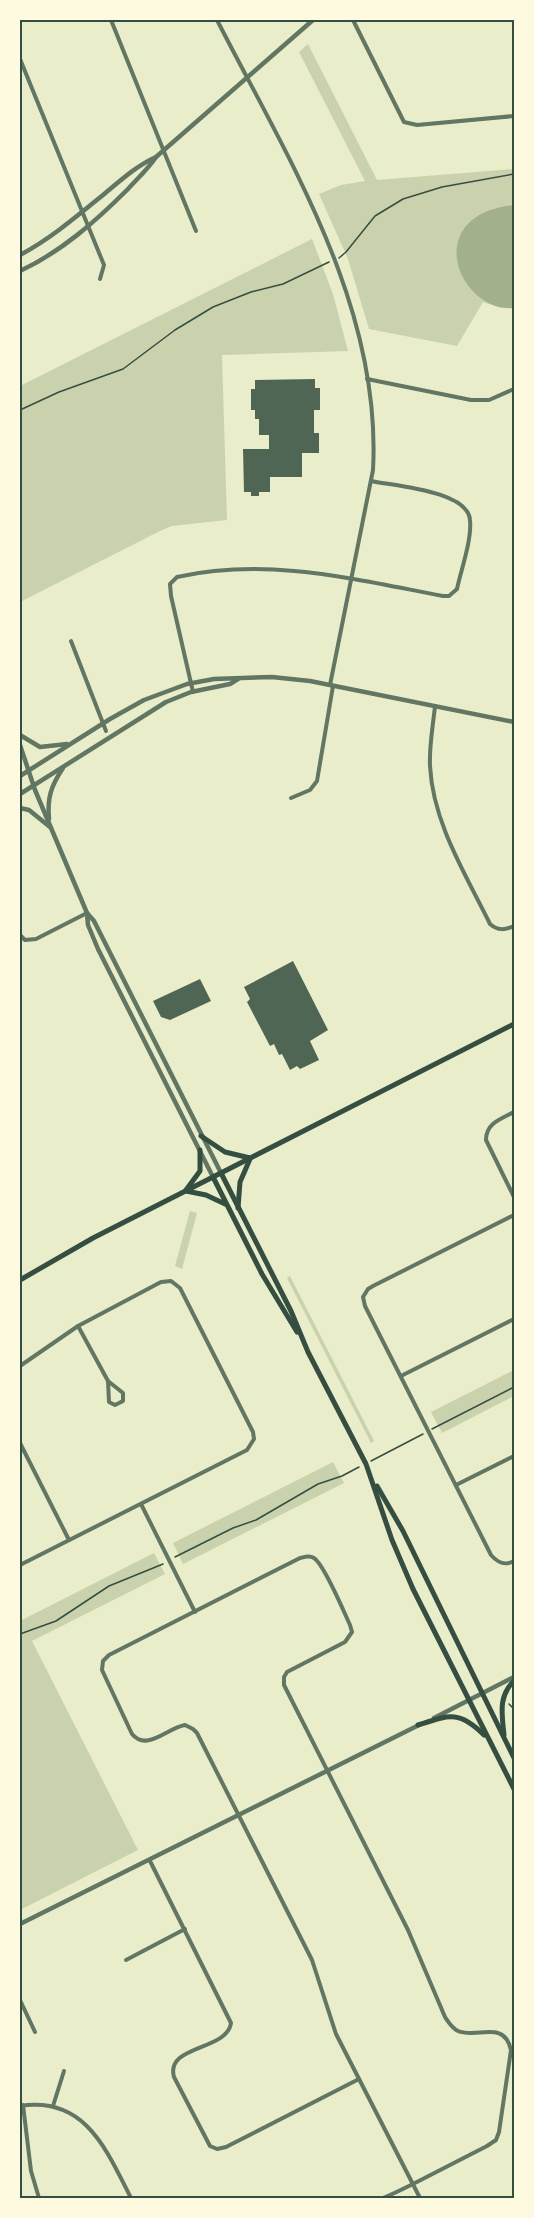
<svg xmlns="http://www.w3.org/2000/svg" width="534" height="2218" font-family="Jost,sans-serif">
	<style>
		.green { fill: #cad2ad }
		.water { fill: #a3b18a }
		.building { fill: #4f6655 }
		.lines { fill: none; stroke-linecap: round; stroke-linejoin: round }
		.path { stroke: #344e41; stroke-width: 1.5 }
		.minor { stroke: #617663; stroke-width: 4 }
		.tertiary { stroke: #617663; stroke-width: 4.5 }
		.secondary { stroke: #344e41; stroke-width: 5 }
		.neatline { fill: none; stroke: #344e41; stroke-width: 2 }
	</style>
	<rect width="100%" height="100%" fill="#e9edc9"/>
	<g class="green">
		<polygon points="308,44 377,180 514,169 514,308 501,308 483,302 457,346 369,329 348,259 319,194 341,185 365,181 299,52"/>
		<polygon points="312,239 333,294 348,351 222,355 227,520 172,526 162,530 20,602 20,386"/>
		<polygon points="190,1211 197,1213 182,1269 175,1266"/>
		<polygon points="290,1276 374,1441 371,1443 287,1278"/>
		<polygon points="514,1370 514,1396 442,1433 431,1412"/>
		<polygon points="333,1462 344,1483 183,1564 173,1543"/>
		<polygon points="154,1553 165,1574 32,1641 138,1850 20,1910 20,1616 22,1620"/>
	</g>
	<path class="water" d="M514,205V308C470,312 436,251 471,221C484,210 499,207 514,205Z"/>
	<g class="building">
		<polygon points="315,379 315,388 320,388 320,410 314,410 314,433 319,433 319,453 302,453 302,477 270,477 270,492 259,492 259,496 251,496 251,492 244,492 243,449 269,449 269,435 259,435 259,419 255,419 255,410 251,410 251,389 255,389 255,380"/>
		<polygon points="293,961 328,1030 310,1041 319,1060 300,1069 297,1066 290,1070 282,1054 279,1055 274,1044 270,1046 247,1002 250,999 244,987"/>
		<polygon points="200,979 211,1001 170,1020 161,1017 153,1001"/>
	</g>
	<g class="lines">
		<g class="path">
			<polyline points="339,258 346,252 375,216 403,199 442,187 514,174"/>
			<polyline points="20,410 59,392 123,369 175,330 213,307 251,292 283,284 329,262"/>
			<polyline points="432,1429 514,1387"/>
			<polyline points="371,1461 423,1434"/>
			<polyline points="175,1557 233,1528 256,1520 318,1484 342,1476 359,1467"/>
			<polyline points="20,1634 56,1621 109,1586 163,1564"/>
			<polyline points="509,1704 514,1709"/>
		</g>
		<g class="minor">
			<polyline points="111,20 196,231"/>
			<path d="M217,20C288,159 382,306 373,470L330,685"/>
			<polyline points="353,20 404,122 417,125 514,116"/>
			<polyline points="20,59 104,265 100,279"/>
			<polyline points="367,379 471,400 489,400 514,389"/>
			<polyline points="71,641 106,731"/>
			<path d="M193,692L171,596L170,584L177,577C268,557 353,579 443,596H449L457,589C461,570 472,540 470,520C468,491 395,486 371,481"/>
			<path d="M435,706C433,726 429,746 430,766C433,823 465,873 490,924C498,931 505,930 514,926"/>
			<polyline points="291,798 310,790 317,781 333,686"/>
			<polyline points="20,935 25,940 36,939 87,913"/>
			<path d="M514,1112C501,1119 486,1123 486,1140L514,1197"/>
			<path d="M514,1215L373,1286L368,1289L363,1297L365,1306L491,1555C498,1563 505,1566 514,1561"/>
			<polyline points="78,1326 108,1381 109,1402 115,1405 123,1401 123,1393 108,1381"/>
			<polyline points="20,1366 78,1326 161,1282 171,1281 180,1288 253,1432 254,1439 247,1450 20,1565"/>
			<polyline points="401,1376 514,1319"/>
			<polyline points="20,1443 69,1540"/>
			<polyline points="456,1485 514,1456"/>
			<polyline points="141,1504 195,1612"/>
			<path d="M150,1861L231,2023C227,2051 165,2045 174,2077L210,2146L217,2149L226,2147L359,2079"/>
			<polyline points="126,1960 185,1929"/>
			<polyline points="20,2000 35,2032"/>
			<polyline points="23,2105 31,2171 39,2198"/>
			<path d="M20,2106C85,2096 106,2149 131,2198"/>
			<polyline points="53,2106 64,2071"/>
			<path d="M383,2198C393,2194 403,2189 413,2184L487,2146L496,2140L499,2132L511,2050C504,2019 477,2039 458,2031C452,2028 449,2023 445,2017L408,1930L284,1685V1677L287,1672L345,1642L352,1632L350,1625C344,1612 324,1564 314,1558C309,1555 305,1557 300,1558L109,1655L103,1661L102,1670L132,1734C147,1752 167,1728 185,1725L193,1729L197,1733L312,1960L336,2034L420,2198"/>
		</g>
		<g class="tertiary">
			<path d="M20,255C50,239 76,217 103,195C120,181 136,166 156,157"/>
			<path d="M20,271C61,252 96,221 128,189C138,178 148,169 156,157L313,20"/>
			<polyline points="20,735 40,747 67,744"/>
			<polyline points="20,745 35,790 87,913 94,921 221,1173"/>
			<polyline points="20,776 110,719 144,700 187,684 214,679 272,677 310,681 514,722"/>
			<polyline points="20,794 166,702 191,692 230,684 238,679"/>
			<polyline points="20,808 29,810 50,827"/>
			<path d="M49,819C47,798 51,786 63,768"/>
			<polyline points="87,913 88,925 98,949 213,1177"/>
			<polyline points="434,1718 514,1677"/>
			<polyline points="20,1924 421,1724"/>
		</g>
		<g class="secondary">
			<polyline points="201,1136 225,1152 250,1158"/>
			<polyline points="221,1173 291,1311 308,1352 366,1464 392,1540 413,1589 514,1789"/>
			<polyline points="213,1177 262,1274 297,1332"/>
			<polyline points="186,1190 200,1171 200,1150"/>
			<polyline points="186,1191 206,1195 225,1204"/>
			<polyline points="238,1208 240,1182 250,1159"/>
			<polyline points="20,1280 93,1238 514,1024"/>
			<polyline points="377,1486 403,1531 514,1758"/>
			<path d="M418,1725C449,1715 459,1710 484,1735"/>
			<path d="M504,1735C502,1714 498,1696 514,1681"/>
		</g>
	</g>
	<rect width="534" height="2218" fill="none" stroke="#fefae0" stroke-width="42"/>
	<rect x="21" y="21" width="492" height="2176" class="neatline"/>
</svg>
